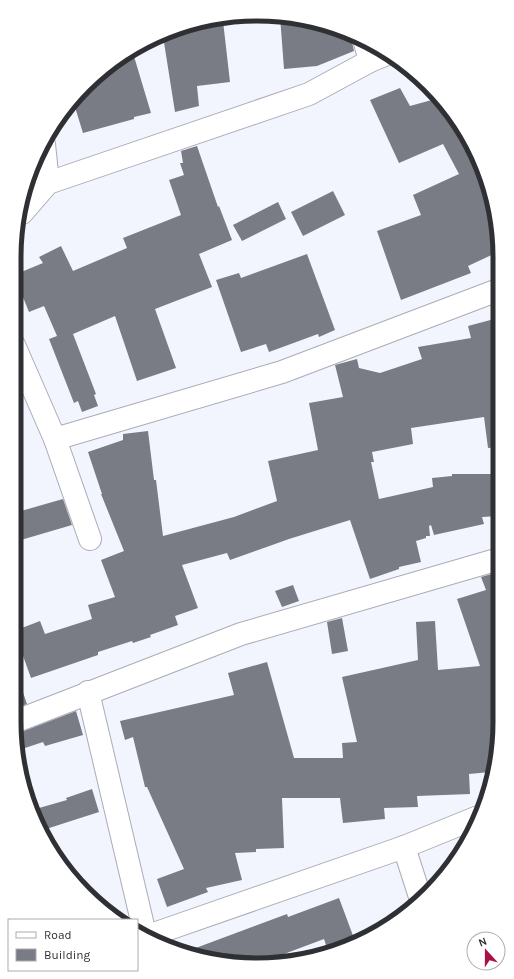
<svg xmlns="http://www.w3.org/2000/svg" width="514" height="979" font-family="Karla,sans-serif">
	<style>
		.building { fill: #797b85 }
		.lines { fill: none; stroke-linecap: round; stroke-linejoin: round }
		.street-casing { stroke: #aaacb6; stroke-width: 24 }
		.street { stroke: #fff; stroke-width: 22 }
		.rim { fill: none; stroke: #2f3034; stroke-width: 5 }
	</style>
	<rect width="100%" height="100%" fill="#f3f5fe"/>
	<g class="building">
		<polygon points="280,16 352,36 352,42 354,51 317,66 284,69"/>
		<polygon points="221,21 223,21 230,82 197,86 199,106 175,112 163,36 179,27"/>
		<polygon points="133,53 151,113 134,117 134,119 83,133 74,104 97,74"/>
		<polygon points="400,88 410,106 439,98 450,109 473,149 470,150 491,200 498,225 498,252 468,266 471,273 401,300 377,231 421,215 413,195 459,174 443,144 399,163 370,100"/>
		<polygon points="197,146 218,207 219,206 232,240 199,254 212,287 155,309 176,368 137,381 115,316 73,334 96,394 94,395 98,406 82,412 78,401 74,403 49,339 57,336 44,306 29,312 14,275 43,263 39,257 61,246 73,271 127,248 123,238 181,215 169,180 184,175 180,163 183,163 181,151"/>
		<polygon points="333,191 345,215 303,236 291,212"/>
		<polygon points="278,202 286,219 242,241 233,225"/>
		<polygon points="307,254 335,330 319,337 318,334 269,352 266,344 241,352 216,280 239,273 241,278"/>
		<polygon points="498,318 499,447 488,448 484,417 411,428 413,444 372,452 374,462 371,462 379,499 433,487 432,478 452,476 452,474 499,474 499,516 482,517 484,524 434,535 431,525 429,526 430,536 426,536 426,538 416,541 421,562 399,567 399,569 370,579 350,520 289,539 230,560 227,553 182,565 198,608 175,616 178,625 150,635 151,637 133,643 132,641 98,652 98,655 31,678 14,631 40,621 45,634 92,619 88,605 115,597 101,560 124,551 101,494 102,494 88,452 123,440 123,434 148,431 154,480 156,480 163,536 234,517 277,501 268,461 318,450 309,403 343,397 335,365 357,359 359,368 380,373 422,359 418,347 471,338 468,326"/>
		<polygon points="63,499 72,525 14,542 14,513"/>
		<polygon points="499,572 499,738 490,772 469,774 470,794 417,796 418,807 384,808 385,819 343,823 340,798 282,798 284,848 256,849 256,852 235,853 242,880 206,888 208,892 167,907 157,879 184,869 147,787 145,787 133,737 125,740 120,721 234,695 228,673 267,662 294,758 343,758 342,743 357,742 342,677 418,660 416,622 435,621 438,670 480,666 457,599 486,590 481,577"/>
		<polygon points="293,585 299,601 282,607 275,591"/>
		<polygon points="342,618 348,651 332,654 327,622"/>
		<polygon points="14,675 17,675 27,704 14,709"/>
		<polygon points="76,711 83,735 45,746 43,742 19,750 16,734"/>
		<polygon points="92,789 99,812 43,830 32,810 67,800 66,798"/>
		<polygon points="339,898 355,941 328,951 324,939 284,954 287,961 273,964 194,957 185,952 287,914 288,917"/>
	</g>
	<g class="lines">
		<g class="street-casing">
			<g id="street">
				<polyline points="364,39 370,61"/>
				<polyline points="44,144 48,183"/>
				<polyline points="22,213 48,183 309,94 370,61 387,54"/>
				<polyline points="14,345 55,439 90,539"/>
				<polyline points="55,439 282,372 498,290"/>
				<polyline points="88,692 145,934"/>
				<polyline points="14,722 241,634 499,559"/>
				<polyline points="404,847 421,900"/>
				<polyline points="148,936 404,847 478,817"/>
			</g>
		</g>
		<use href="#street" class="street"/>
	</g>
	<path d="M0 0H514V979H0ZM257 21H257A236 236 0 0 1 493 257V722A236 236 0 0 1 257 958H257A236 236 0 0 1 21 722V257A236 236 0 0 1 257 21Z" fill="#fff" fill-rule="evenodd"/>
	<path class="rim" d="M257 21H257A236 236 0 0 1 493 257V722A236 236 0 0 1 257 958H257A236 236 0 0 1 21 722V257A236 236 0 0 1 257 21Z"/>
	<rect x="8" y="919" width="130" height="52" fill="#ffffff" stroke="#acacae"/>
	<rect x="16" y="932" width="20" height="6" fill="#ffffff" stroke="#acacae"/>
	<text x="44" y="939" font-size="12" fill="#2f3034">Road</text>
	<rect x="16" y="949" width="20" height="12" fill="#797b85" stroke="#acacae"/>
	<text x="44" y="959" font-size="12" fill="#2f3034">Building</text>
	<g transform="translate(486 951) rotate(339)"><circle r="19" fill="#ffffff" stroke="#acacae"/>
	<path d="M0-3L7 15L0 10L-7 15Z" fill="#a81143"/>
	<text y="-6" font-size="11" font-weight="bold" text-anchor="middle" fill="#2f3034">N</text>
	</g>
</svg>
